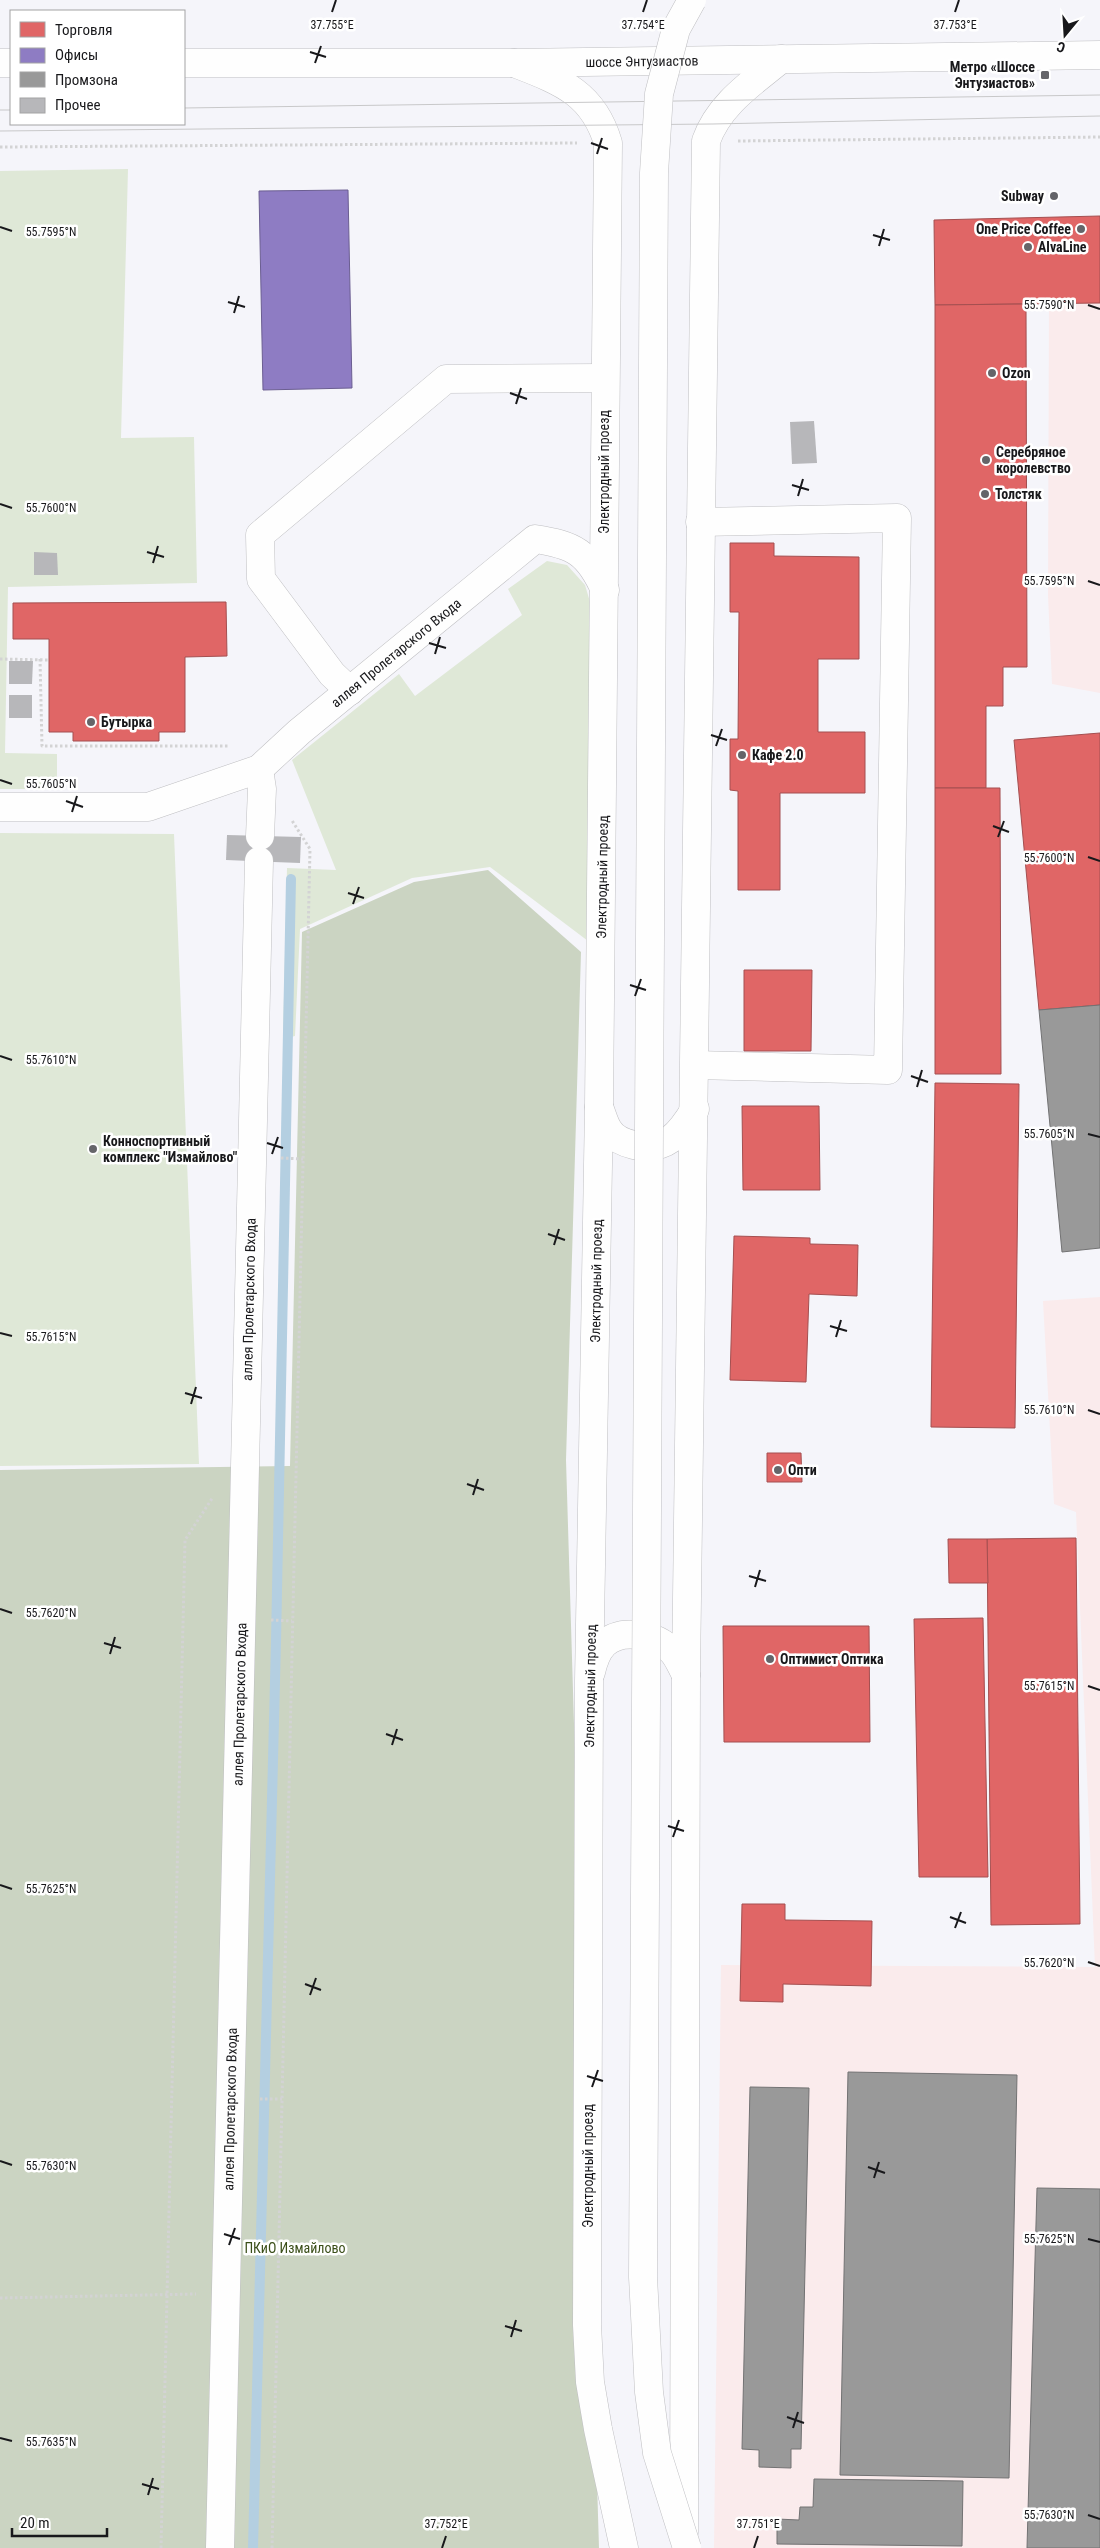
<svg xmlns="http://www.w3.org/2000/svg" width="1100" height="2548" font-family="'Roboto Condensed',sans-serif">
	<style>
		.industrial { fill: #faebec }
		.green { fill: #dfe8d7 }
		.forest { fill: #cbd4c2 }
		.shops { fill: #e06666; stroke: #a44f50 }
		.offices { fill: #8e7cc3; stroke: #6b5e91 }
		.industry { fill: #999; stroke: #727273 }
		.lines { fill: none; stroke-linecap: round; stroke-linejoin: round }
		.stream { stroke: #b4cfe1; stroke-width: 10 }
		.building { fill: #b7b7ba }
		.minor-casing { stroke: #bfbfc2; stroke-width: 29 }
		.major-casing { stroke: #bfbfc2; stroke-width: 29 }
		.path { stroke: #d3d3d4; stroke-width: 3; stroke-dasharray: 2.5 2.5; stroke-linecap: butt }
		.minor { stroke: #fefefe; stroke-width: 28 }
		.major { stroke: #fefefe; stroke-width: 28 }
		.tram { stroke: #c8c8c9; stroke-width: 1 }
		.major-bridge-casing { stroke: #bfbfc2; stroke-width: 29; stroke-linecap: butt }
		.major-bridge { stroke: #fefefe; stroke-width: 28 }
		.ticks { fill: none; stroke: #18181b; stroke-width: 2 }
		.poi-dot { fill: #656569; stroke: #fff; stroke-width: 2 }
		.labels { text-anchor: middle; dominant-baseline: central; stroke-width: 5; stroke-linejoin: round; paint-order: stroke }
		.street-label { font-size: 14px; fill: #18181b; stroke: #fff }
		.poi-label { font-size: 14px; font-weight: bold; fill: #18181b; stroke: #fff; text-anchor: start }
		.park-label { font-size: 14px; fill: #3a4e18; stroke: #fff }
		.ticks-label { font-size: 12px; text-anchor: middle; fill: #18181b; stroke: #fff; stroke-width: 5; stroke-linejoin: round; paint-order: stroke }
	</style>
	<rect width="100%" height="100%" fill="#f5f5fa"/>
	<g class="industrial">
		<polygon points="1100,303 1100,693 1052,684 1048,595 1049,304"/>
		<polygon points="1100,1297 1100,2548 714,2548 721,1965 1095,1967 1076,1512 1054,1504 1043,1301"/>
	</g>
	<g class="green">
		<polygon points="128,169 121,438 194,437 197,583 8,587 5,753 57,754 57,789 0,789 0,171"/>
		<polygon points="547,561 567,565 585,585 593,612 588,941 490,867 412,878 300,929 295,1036 283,1039 287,868 336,870 292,760 399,674 415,696 522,615 508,589"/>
		<polygon points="0,833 174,834 199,1464 0,1466"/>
	</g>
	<polygon class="forest" points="488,870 581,952 566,1460 599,2548 0,2548 0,1470 290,1466 302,932 414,882"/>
	<g class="shops">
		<polygon points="1100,216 1100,303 935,305 934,220"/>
		<polygon points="1026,304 1027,667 1003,667 1003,706 986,706 986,788 935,788 935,305"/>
		<polygon points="730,543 774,543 774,556 859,557 859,659 818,659 818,732 865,732 865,793 780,793 780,890 738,890 738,791 730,790 730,739 738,739 739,612 730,612"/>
		<polygon points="226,602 227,656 185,657 185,732 159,732 159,741 73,741 73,732 49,732 49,639 13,639 13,603"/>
		<polygon points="1100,733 1100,1005 1039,1010 1014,740"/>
		<polygon points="935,788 1000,788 1001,1074 935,1074"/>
		<polygon points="744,970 812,970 811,1051 744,1051"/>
		<polygon points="935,1083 1019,1084 1015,1428 931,1427"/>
		<polygon points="742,1106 819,1106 820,1190 743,1190"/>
		<polygon points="734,1236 810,1238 810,1244 858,1245 857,1296 809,1294 806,1382 730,1380"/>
		<polygon points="767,1453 801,1453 802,1482 767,1482"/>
		<polygon points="1076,1538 1080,1924 991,1925 987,1539"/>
		<polygon points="948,1539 987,1539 988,1583 949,1583"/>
		<polygon points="983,1618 988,1877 919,1877 914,1619"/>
		<polygon points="723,1626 869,1626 870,1742 724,1742"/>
		<polygon points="742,1904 785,1904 785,1920 872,1921 871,1986 783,1984 783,2002 740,2001"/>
	</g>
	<polygon class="offices" points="348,190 352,388 263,390 259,191"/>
	<g class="industry">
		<polygon points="1100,1005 1100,1248 1062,1252 1039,1010"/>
		<polygon points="848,2072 1017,2075 1009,2478 840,2475"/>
		<polygon points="750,2087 809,2088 801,2449 791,2449 791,2468 759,2467 759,2450 742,2449"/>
		<polygon points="1037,2188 1100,2189 1100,2548 1027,2548"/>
		<polygon points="814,2479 963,2481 962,2546 777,2544 777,2519 799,2520 800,2507 813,2507"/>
	</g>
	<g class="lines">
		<polyline class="stream" points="253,2548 276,1642 291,879"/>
	</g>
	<g class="building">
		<polygon points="814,421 817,463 792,464 790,422"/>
		<polygon points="34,552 57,553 58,575 34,575"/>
		<polygon points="9,661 33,661 32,684 9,684"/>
		<rect x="9" y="695" width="23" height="23"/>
		<polygon points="227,835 301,837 300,863 226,860"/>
	</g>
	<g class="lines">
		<g class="minor-casing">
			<g id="minor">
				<path d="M514,63C560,81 593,92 608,143L599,1107L589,1681L587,2325L590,2382L598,2429L624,2548"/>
				<polyline points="350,691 332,674 261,579 260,535 446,379 604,378"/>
				<polyline points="259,769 262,789 260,836"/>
				<path id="s1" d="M0,807H148L259,769L299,732L535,539C574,545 588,552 605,590"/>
				<polyline points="695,1065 888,1070 897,518 700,522"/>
				<path d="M599,1107C602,1114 604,1123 608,1129C613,1138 625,1143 634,1145C666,1152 680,1134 695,1109"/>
				<path d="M591,1672C593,1663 597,1651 604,1644C622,1627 656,1635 672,1651C678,1657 682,1668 686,1675"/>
				<path d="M684,2532L686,1675L706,141C719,104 752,83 781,59"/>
				<path id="s2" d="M220,2548L259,861"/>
			</g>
		</g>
		<g class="major-casing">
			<g id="major">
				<polyline points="0,63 11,63"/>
				<path id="s3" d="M184,63H513L1100,55"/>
			</g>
		</g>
		<g class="path">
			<polyline points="738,141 1100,137"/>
			<polyline points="0,147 577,143"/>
			<polyline points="0,659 49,660"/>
			<polyline points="40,659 42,746 228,746"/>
			<polyline points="281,1158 303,1159"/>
			<polyline points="271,1620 292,1621"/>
			<polyline points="260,2099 282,2099"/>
			<polyline points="0,2298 196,2294"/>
			<polyline points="161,2548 185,1540 213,1497"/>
			<polyline points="272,2548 310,849 291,819"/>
		</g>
		<use href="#minor" class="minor"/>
		<use href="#major" class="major"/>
		<g class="tram">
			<polyline points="184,108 1100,95"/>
			<polyline points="0,110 11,110"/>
			<polyline points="0,131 712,124 1100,116"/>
		</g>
		<g class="major-bridge-casing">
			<polyline id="major-bridge" points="687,2548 657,2453 649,2392 643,2277 654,173 659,94 676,29 692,0"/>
		</g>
		<use href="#major-bridge" class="major-bridge"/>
	</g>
	<path class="ticks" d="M332,12L336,0M643,12L647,0M955,12L959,0M310,52L326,57M315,63L321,46M591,143L608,149M597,154L602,138M0,227L12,231M873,235L890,240M879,246L884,229M228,302L245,307M1088,305L1100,309M234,313L239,296M510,393L527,399M516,404L521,388M792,485L809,490M798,496L803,479M0,504L12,508M147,552L164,557M153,563L158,546M1088,581L1100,585M429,643L446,648M435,654L440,637M711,735L727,740M716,746L722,729M0,780L12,784M66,801L83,807M72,812L77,796M993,826L1009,832M998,837L1004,821M1088,857L1100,861M348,893L364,898M353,904L359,887M630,985L646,990M635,996L641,979M0,1056L12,1060M911,1076L928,1082M917,1087L922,1070M1088,1134L1100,1137M267,1143L283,1148M272,1154L278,1137M548,1234L565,1240M554,1245L559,1229M830,1326L847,1331M0,1333L12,1336M836,1337L841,1320M185,1393L202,1398M191,1404L196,1387M1088,1410L1100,1414M467,1484L484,1490M473,1495L478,1479M749,1576L766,1581M755,1587L760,1570M0,1609L12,1613M104,1643L121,1648M110,1654L115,1637M1088,1686L1100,1690M386,1734L403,1740M392,1745L397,1729M668,1826L684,1831M673,1837L679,1820M0,1885L12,1889M950,1917L966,1923M955,1928L961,1912M1088,1962L1100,1966M305,1984L321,1990M310,1995L316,1978M587,2076L603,2081M592,2087L598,2070M0,2161L12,2165M868,2167L885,2173M874,2178L879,2162M224,2234L240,2239M1088,2239L1100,2242M229,2245L235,2228M505,2326L522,2331M511,2337L516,2320M787,2417L804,2423M793,2428L798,2412M0,2438L12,2441M142,2484L159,2489M148,2495L153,2478M1088,2515L1100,2519M442,2548L446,2536M754,2548L758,2536"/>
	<g class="poi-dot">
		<rect x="1040" y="70" width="10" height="10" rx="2.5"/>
		<circle cx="1054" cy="196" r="5"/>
		<circle cx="1081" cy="229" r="5"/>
		<circle cx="1028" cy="247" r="5"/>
		<circle cx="992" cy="373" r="5"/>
		<circle cx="986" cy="460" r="5"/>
		<circle cx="985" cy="494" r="5"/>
		<circle cx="91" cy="722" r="5"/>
		<circle cx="742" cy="755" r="5"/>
		<circle cx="93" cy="1149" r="5"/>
		<circle cx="778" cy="1470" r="5"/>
		<circle cx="770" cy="1659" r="5"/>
	</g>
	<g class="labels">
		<g class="street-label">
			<text stroke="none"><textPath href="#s3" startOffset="458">шоссе Энтузиастов</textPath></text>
			<text transform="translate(604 472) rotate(-90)">Электродный проезд</text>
			<text stroke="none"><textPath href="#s1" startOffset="445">аллея Пролетарского Входа</textPath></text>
			<text transform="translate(602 877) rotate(-89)">Электродный проезд</text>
			<text transform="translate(596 1281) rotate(-89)">Электродный проезд</text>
			<text stroke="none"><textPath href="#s2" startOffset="1249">аллея Пролетарского Входа</textPath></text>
			<text transform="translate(590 1686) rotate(-89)">Электродный проезд</text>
			<text stroke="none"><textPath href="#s2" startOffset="844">аллея Пролетарского Входа</textPath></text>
			<text stroke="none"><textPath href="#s2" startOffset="439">аллея Пролетарского Входа</textPath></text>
			<text transform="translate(588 2166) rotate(-90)">Электродный проезд</text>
		</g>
		<g class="poi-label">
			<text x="1035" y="67" text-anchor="end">Метро «Шоссе<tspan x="1035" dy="16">Энтузиастов»</tspan></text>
			<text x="1044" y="196" text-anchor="end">Subway</text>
			<text x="1071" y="229" text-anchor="end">One Price Coffee</text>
			<text x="1038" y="247">AlvaLine</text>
			<text x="1002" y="373">Ozon</text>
			<text x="996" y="452">Серебряное<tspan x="996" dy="16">королевство</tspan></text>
			<text x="995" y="494">Толстяк</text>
			<text x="101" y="722">Бутырка</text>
			<text x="752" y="755">Кафе 2.0</text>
			<text x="103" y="1141">Конноспортивный<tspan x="103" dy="16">комплекс "Измайлово"</tspan></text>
			<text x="788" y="1470">Опти</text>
			<text x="780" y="1659">Оптимист Оптика</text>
		</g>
		<g class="park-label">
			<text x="295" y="2248">ПКиО Измайлово</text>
		</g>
	</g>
	<g class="ticks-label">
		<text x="332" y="29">37.755°E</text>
		<text x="643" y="29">37.754°E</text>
		<text x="955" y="29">37.753°E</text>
		<text x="51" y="236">55.7595°N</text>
		<text x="1049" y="309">55.7590°N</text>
		<text x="51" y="512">55.7600°N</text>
		<text x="1049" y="585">55.7595°N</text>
		<text x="51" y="788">55.7605°N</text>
		<text x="1049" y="862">55.7600°N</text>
		<text x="51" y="1064">55.7610°N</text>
		<text x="1049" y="1138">55.7605°N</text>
		<text x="51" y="1341">55.7615°N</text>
		<text x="1049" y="1414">55.7610°N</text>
		<text x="51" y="1617">55.7620°N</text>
		<text x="1049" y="1690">55.7615°N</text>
		<text x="51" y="1893">55.7625°N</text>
		<text x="1049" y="1967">55.7620°N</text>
		<text x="51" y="2170">55.7630°N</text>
		<text x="1049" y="2243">55.7625°N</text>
		<text x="51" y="2446">55.7635°N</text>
		<text x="1049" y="2519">55.7630°N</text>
		<text x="446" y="2528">37.752°E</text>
		<text x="758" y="2528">37.751°E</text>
	</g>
	<rect x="10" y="10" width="175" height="115" fill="#ffffff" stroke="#a3a3a4"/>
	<rect x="20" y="22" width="25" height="15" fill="#e06666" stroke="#a3a3a4"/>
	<text x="55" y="35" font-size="15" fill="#18181b">Торговля</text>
	<rect x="20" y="48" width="25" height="15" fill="#8e7cc3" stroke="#a3a3a4"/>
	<text x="55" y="60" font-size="15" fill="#18181b">Офисы</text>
	<rect x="20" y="72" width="25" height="15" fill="#999999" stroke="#a3a3a4"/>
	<text x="55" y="85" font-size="15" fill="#18181b">Промзона</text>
	<rect x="20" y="98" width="25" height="15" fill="#b7b7ba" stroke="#a3a3a4"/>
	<text x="55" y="110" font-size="15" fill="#18181b">Прочее</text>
	<g transform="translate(1065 35) rotate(198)" stroke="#ffffff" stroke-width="4" paint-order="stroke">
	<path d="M0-4L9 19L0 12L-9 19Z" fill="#18181b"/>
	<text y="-8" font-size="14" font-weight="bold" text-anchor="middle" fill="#18181b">С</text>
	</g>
	<path d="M12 2528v8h95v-8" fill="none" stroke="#18181b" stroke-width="2.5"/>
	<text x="20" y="2528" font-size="15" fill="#18181b" stroke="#ffffff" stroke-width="4" paint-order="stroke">20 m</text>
</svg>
